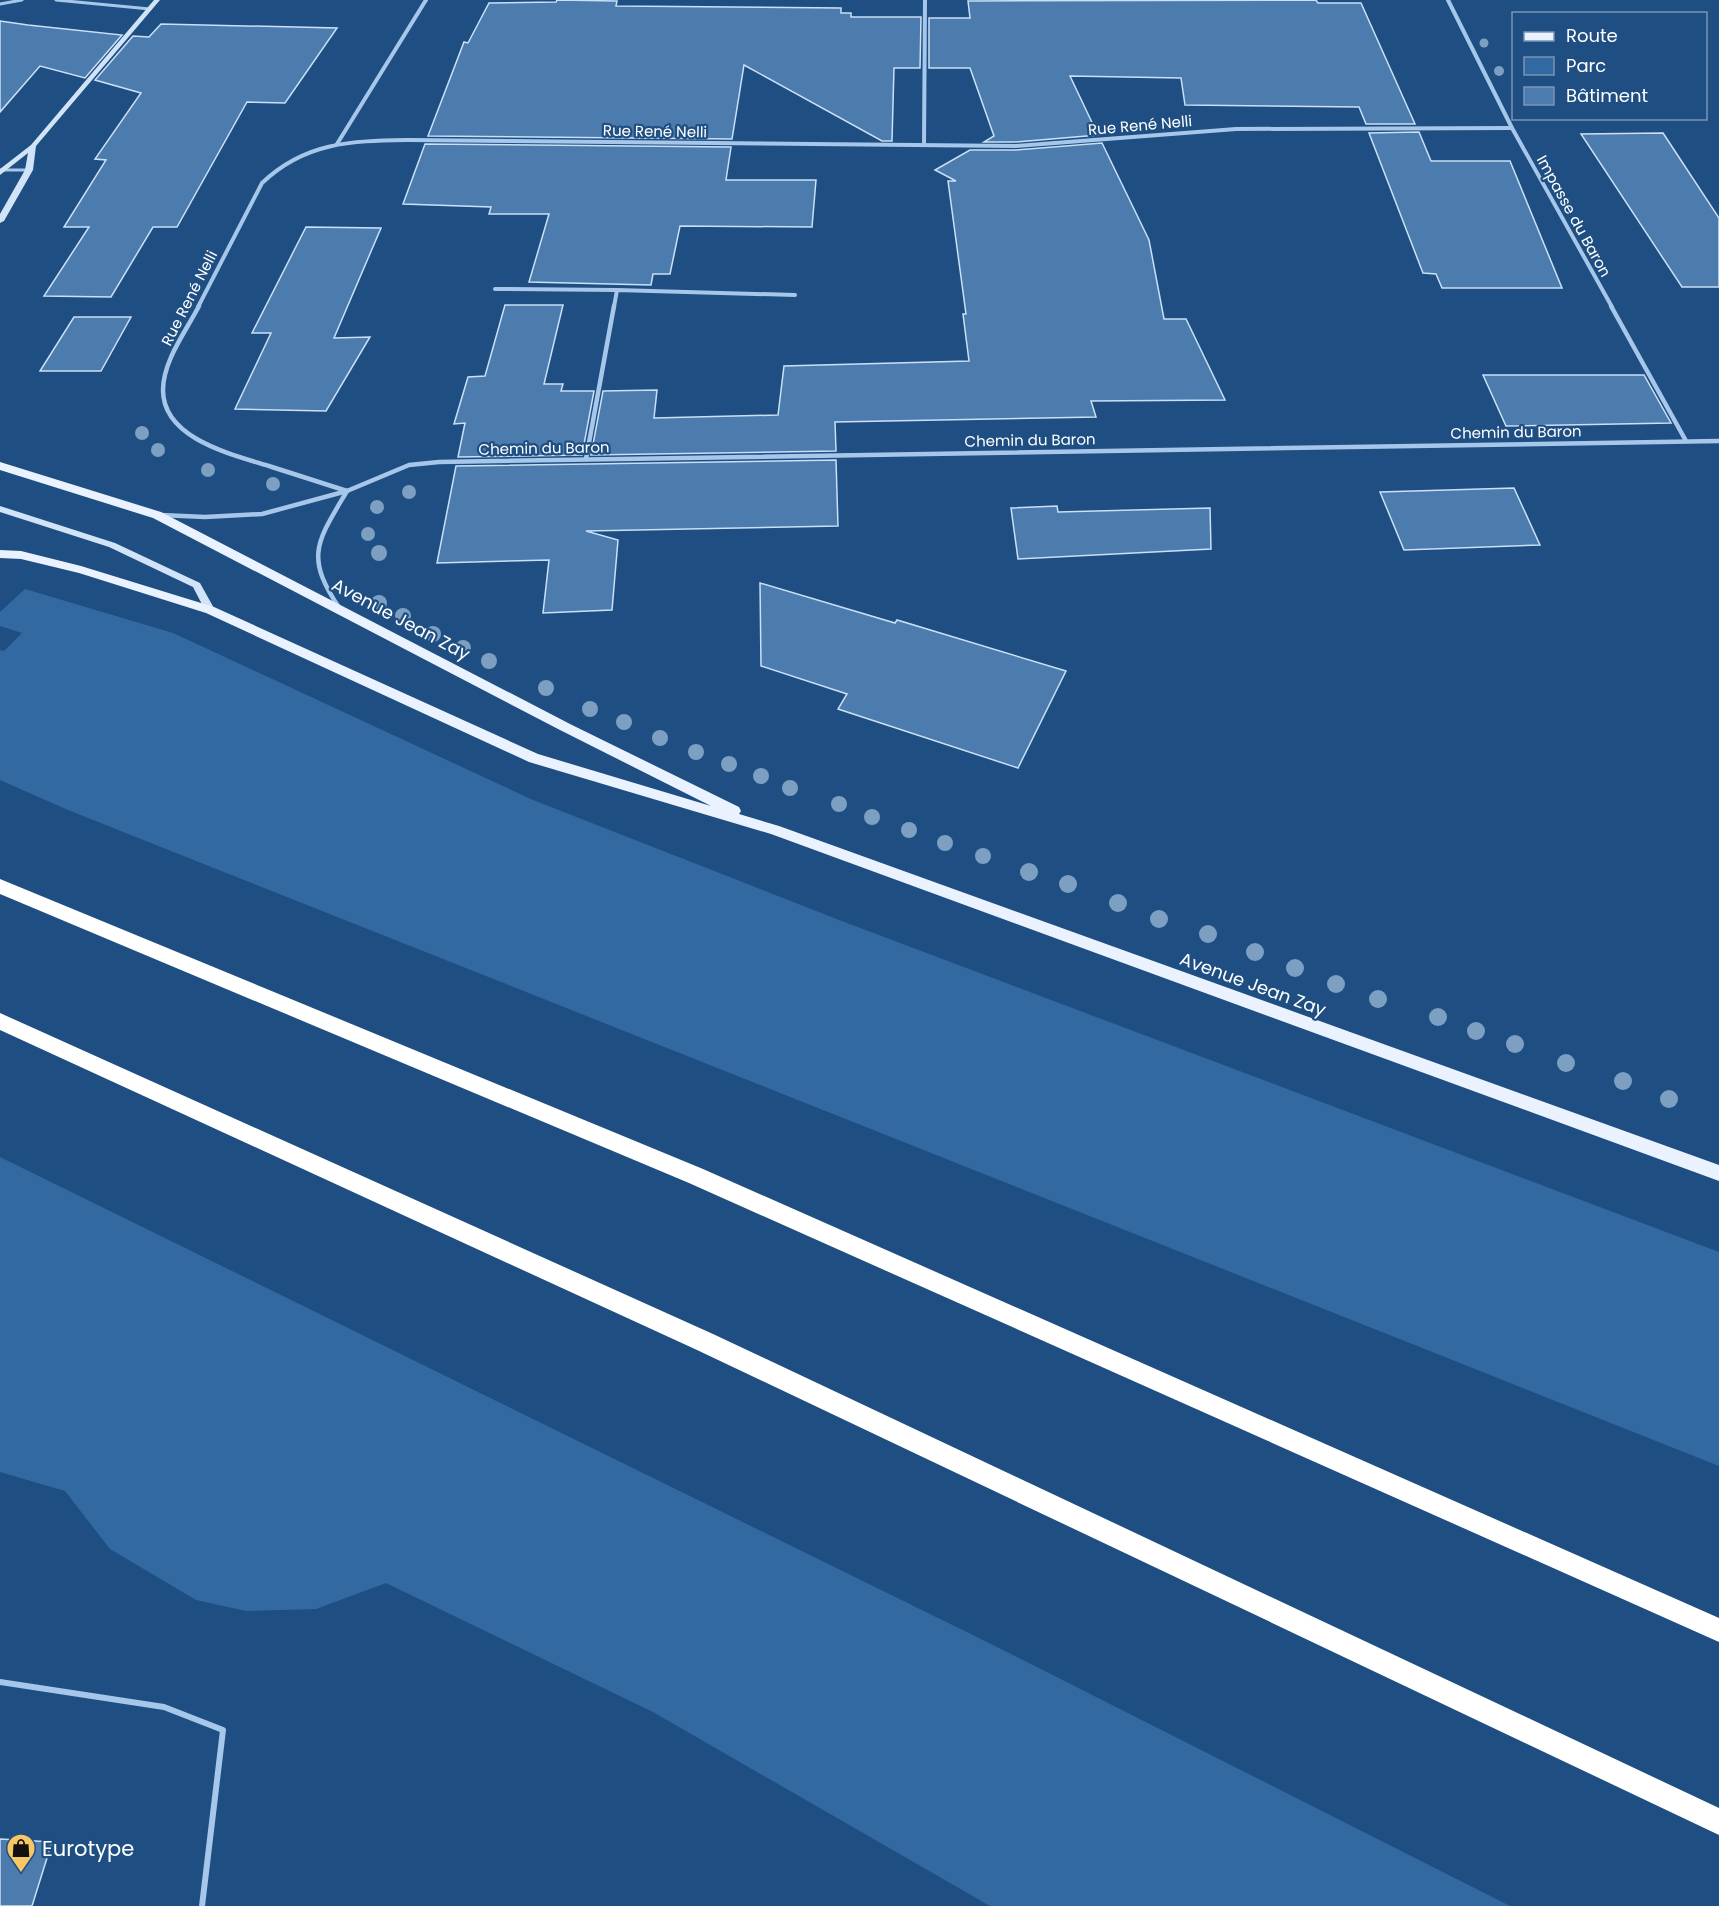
<svg xmlns="http://www.w3.org/2000/svg" width="1719" height="1906" font-family="Poppins,sans-serif">
	<style>
		.green { fill: #3369a1 }
		.building { fill: #4c7bad; stroke: #cae0f7; stroke-width: 1.5 }
		.lines { fill: none; stroke-linecap: round; stroke-linejoin: round }
		.lane-far1 { stroke: #a6c7e9; stroke-width: 3 }
		.lane { stroke: #a6c7e9; stroke-width: 6 }
		.street-far1 { stroke: #a6c7e9; stroke-width: 4 }
		.street { stroke: #a6c7e9; stroke-width: 4.5 }
		.secondary { fill: #d1e3f7; fill-rule: evenodd }
		.primary { fill: #e9f2fe; fill-rule: evenodd }
		.highway { fill: #fff; fill-rule: evenodd }
		.tree { fill: #7d9fc2 }
		.labels { text-anchor: middle; dominant-baseline: central; stroke-width: 4.5; stroke-linejoin: round; paint-order: stroke }
		.far-street-label { font-size: 15px; fill: #fff; stroke: #1f4f82 }
		.street-label { font-size: 18px; fill: #fff; stroke: #1f4f82 }
		.near-poi-label { font-size: 21px; fill: #fff; stroke: #1f4f82; text-anchor: start }
	</style>
	<rect width="100%" height="100%" fill="#1f4f82"/>
	<g class="green">
		<polygon points="25,589 173,633 533,800 839,920 1719,1252 1719,1466 68,810 0,780 0,650 4,651 22,633 0,626 0,612"/>
		<polygon points="0,1157 993,1645 1510,1906 990,1906 653,1712 386,1583 316,1609 246,1611 196,1600 110,1549 65,1491 0,1472"/>
	</g>
	<g class="building">
		<polygon points="557,0 617,1 616,6 841,8 841,13 851,13 851,17 921,17 920,68 894,68 892,141 882,141 744,65 732,139 428,136 464,42 468,43 489,3 556,2"/>
		<polygon points="1316,0 1318,3 1361,3 1415,124 1366,124 1359,107 1185,105 1181,78 1070,76 1098,135 1016,142 984,142 994,136 970,68 929,68 929,18 970,18 968,1"/>
		<polygon points="0,21 28,25 122,35 85,78 40,66 0,112"/>
		<polygon points="161,24 337,28 285,103 247,102 177,227 153,227 111,297 44,296 89,227 64,227 106,160 95,159 141,93 95,80 133,36 149,37"/>
		<polygon points="1419,132 1431,161 1510,161 1562,288 1442,288 1436,274 1423,273 1369,133"/>
		<polygon points="1663,133 1719,218 1719,287 1682,287 1581,134"/>
		<polygon points="1102,143 1149,240 1164,319 1186,319 1225,400 1091,401 1096,417 835,422 836,451 591,455 603,391 657,390 654,418 778,415 784,366 969,361 963,314 966,314 948,181 956,181 935,170 970,150 1016,150"/>
		<polygon points="425,144 731,147 726,180 816,180 812,227 680,226 670,274 653,274 651,285 529,282 549,214 489,214 491,207 403,204"/>
		<polygon points="306,227 381,228 334,338 370,337 326,411 235,409 271,333 252,333"/>
		<polygon points="505,305 563,305 544,384 563,384 561,391 594,391 582,455 458,457 465,423 454,424 468,377 485,376"/>
		<polygon points="74,317 131,317 101,371 40,371"/>
		<polygon points="1483,375 1644,375 1671,423 1506,426"/>
		<polygon points="836,460 838,526 586,531 618,540 612,610 543,613 549,560 437,563 456,466"/>
		<polygon points="1514,488 1540,545 1404,550 1380,492"/>
		<polygon points="1057,506 1058,512 1210,508 1211,549 1018,559 1011,508"/>
		<polygon points="760,583 895,623 897,620 1066,671 1018,768 838,709 847,694 761,666"/>
		<polygon points="0,1839 52,1842 32,1906 0,1906"/>
	</g>
	<g class="lines">
		<g class="lane-far1">
			<polyline points="56,0 150,9"/>
			<polyline points="0,4 22,0"/>
			<polyline points="0,170 29,170"/>
		</g>
		<polyline class="lane" points="0,1682 164,1707 223,1730 202,1906"/>
		<g class="street-far1">
			<polyline points="1448,0 1512,128 1612,307"/>
			<polyline points="337,144 426,0"/>
			<polyline points="924,145 925,0"/>
			<polyline points="495,289 617,290"/>
			<path d="M198,307L262,183C306,141 353,141 410,140L1016,146L1236,129L1512,128"/>
			<polyline points="614,307 617,290 795,295"/>
		</g>
		<g class="street">
			<path d="M199,306C186,331 163,361 163,390C163,440 235,455 272,467C297,475 322,483 347,491"/>
			<polyline points="1611,306 1686,441"/>
			<polyline points="586,459 614,306"/>
			<polyline points="161,515 205,517 262,514 347,491 409,465 439,462 1719,441"/>
			<path d="M340,609C304,556 317,542 347,491"/>
		</g>
		<g class="secondary">
			<polygon points="154,0 160,0 36,146 33,170 4,221 0,223 0,214 25,170 28,153 0,175 0,169 31,145"/>
			<polygon points="0,506 115,543 200,583 215,610 214,612 206,612 193,587 109,547 0,512"/>
		</g>
		<polygon class="primary" points="0,462 161,512 570,724 739,807 741,811 739,814 779,826 1719,1165 1719,1181 771,834 529,762 206,613 79,573 21,559 0,558 0,550 21,551 81,566 214,607 538,754 711,806 560,730 153,518 0,470"/>
		<g class="highway">
			<polygon points="0,879 703,1169 1719,1618 1719,1642 689,1183 0,894"/>
			<polygon points="0,1013 713,1334 1719,1808 1719,1835 697,1350 0,1030"/>
		</g>
	</g>
	<g class="tree">
		<circle cx="1484" cy="43" r="4.5"/>
		<circle cx="1499" cy="71" r="5"/>
		<circle cx="142" cy="433" r="7"/>
		<circle cx="158" cy="450" r="7"/>
		<circle cx="208" cy="470" r="7"/>
		<circle cx="273" cy="484" r="7"/>
		<circle cx="409" cy="492" r="7"/>
		<circle cx="377" cy="507" r="7"/>
		<circle cx="368" cy="534" r="7"/>
		<circle cx="379" cy="553" r="8"/>
		<circle cx="379" cy="603" r="8"/>
		<circle cx="403" cy="616" r="8"/>
		<circle cx="433" cy="634" r="8"/>
		<circle cx="463" cy="648" r="8"/>
		<circle cx="489" cy="661" r="8"/>
		<circle cx="546" cy="688" r="8"/>
		<circle cx="590" cy="709" r="8"/>
		<circle cx="624" cy="722" r="8"/>
		<circle cx="660" cy="738" r="8"/>
		<circle cx="696" cy="752" r="8"/>
		<circle cx="729" cy="764" r="8"/>
		<circle cx="761" cy="776" r="8"/>
		<circle cx="790" cy="788" r="8"/>
		<circle cx="839" cy="804" r="8"/>
		<circle cx="872" cy="817" r="8"/>
		<circle cx="909" cy="830" r="8"/>
		<circle cx="945" cy="843" r="8"/>
		<circle cx="983" cy="856" r="8"/>
		<circle cx="1029" cy="872" r="9"/>
		<circle cx="1068" cy="884" r="9"/>
		<circle cx="1118" cy="903" r="9"/>
		<circle cx="1159" cy="919" r="9"/>
		<circle cx="1208" cy="934" r="9"/>
		<circle cx="1255" cy="952" r="9"/>
		<circle cx="1295" cy="968" r="9"/>
		<circle cx="1336" cy="984" r="9"/>
		<circle cx="1378" cy="999" r="9"/>
		<circle cx="1438" cy="1017" r="9"/>
		<circle cx="1476" cy="1031" r="9"/>
		<circle cx="1515" cy="1044" r="9"/>
		<circle cx="1566" cy="1063" r="9"/>
		<circle cx="1623" cy="1081" r="9"/>
		<circle cx="1669" cy="1099" r="9"/>
	</g>
	<defs>
		<g id="shop-pin" transform="scale(1.5)"><path d="M0 17L-7.5 6A9.5 9.5 0 1 1 7.5 6Z" fill="#f7c766" stroke="#1f4f82"/><path d="M-5-2.5h2.3a2.7 3.5 0 0 1 5.4 0H5L5.5 6h-11ZM-1.5-2.5h3a1.5 2.3 0 0 0-3 0Z" fill="#111"/></g>
	</defs>
	<g fill-rule="evenodd">
		<use href="#shop-pin" x="21" y="1848"/>
	</g>
	<g class="labels">
		<g class="far-street-label">
			<text transform="translate(1140 125) rotate(-5)">Rue René Nelli</text>
			<text transform="translate(655 131) rotate(1)">Rue René Nelli</text>
			<text transform="translate(1574 216) rotate(61)">Impasse du Baron</text>
			<text transform="translate(189 298) rotate(-63)">Rue René Nelli</text>
			<text transform="translate(1516 432) rotate(-1)">Chemin du Baron</text>
			<text transform="translate(1030 440) rotate(-1)">Chemin du Baron</text>
			<text transform="translate(544 448) rotate(-1)">Chemin du Baron</text>
		</g>
		<g class="street-label">
			<text transform="translate(401 619) rotate(28)">Avenue Jean Zay</text>
			<text transform="translate(1253 984) rotate(20)">Avenue Jean Zay</text>
		</g>
		<g class="near-poi-label">
			<text x="42" y="1848">Eurotype</text>
		</g>
	</g>
	<rect x="1512" y="12" width="195" height="108" fill="#1f4f82" stroke="#7995b4" stroke-width="1.5"/>
	<rect x="1524" y="32" width="30" height="9" fill="#e9f2fe" stroke="#7995b4" stroke-width="1.5"/>
	<text x="1566" y="42" font-size="18" fill="#ffffff">Route</text>
	<rect x="1524" y="57" width="30" height="18" fill="#3369a1" stroke="#7995b4" stroke-width="1.5"/>
	<text x="1566" y="72" font-size="18" fill="#ffffff">Parc</text>
	<rect x="1524" y="87" width="30" height="18" fill="#4c7bad" stroke="#7995b4" stroke-width="1.5"/>
	<text x="1566" y="102" font-size="18" fill="#ffffff">Bâtiment</text>
</svg>
